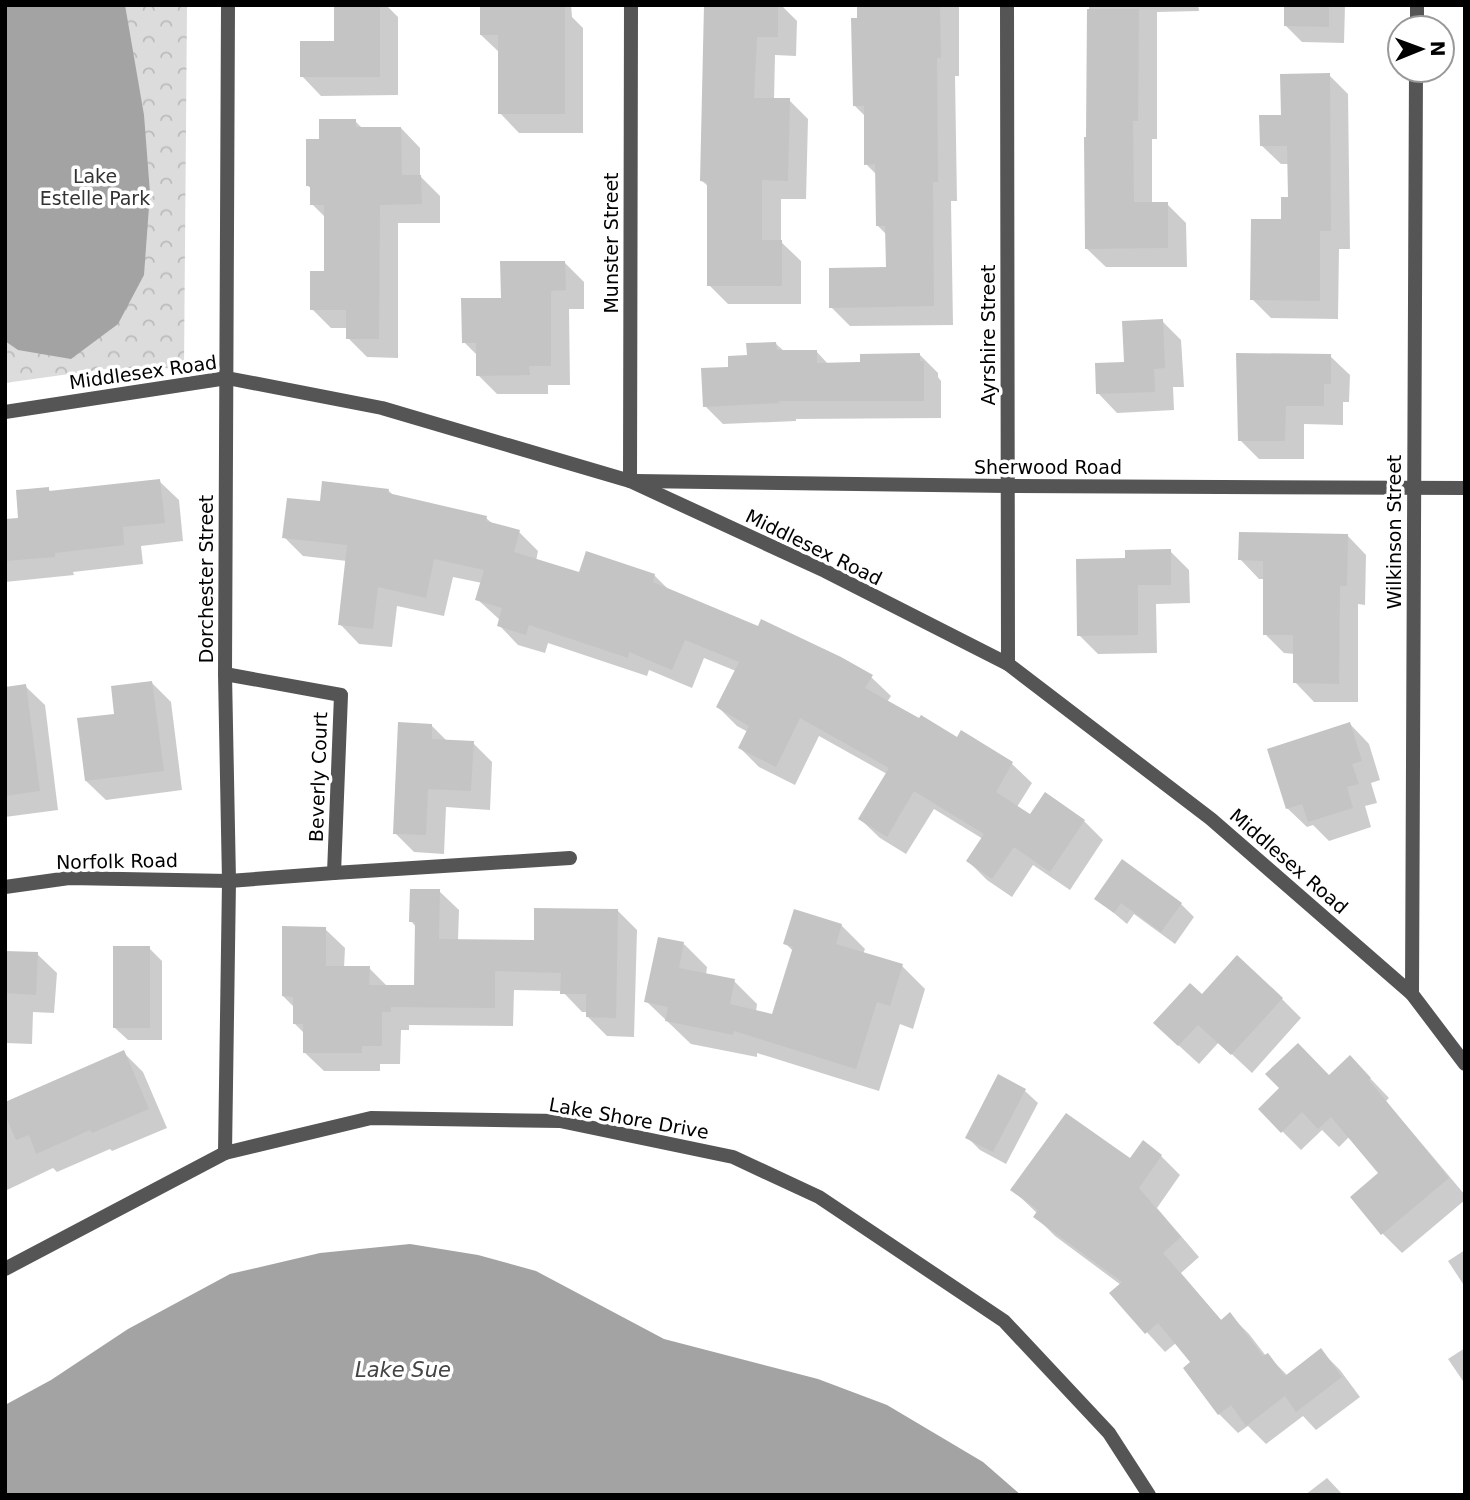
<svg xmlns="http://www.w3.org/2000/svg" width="1470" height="1500" font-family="'DejaVu Sans',sans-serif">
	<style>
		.forest { fill: url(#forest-crowns) }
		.water { fill: #a3a3a3 }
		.shadow { fill: #0003 }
		.building { fill: #c4c4c4 }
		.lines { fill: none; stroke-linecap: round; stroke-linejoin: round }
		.lane { stroke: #555; stroke-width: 14 }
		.street { stroke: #555; stroke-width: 14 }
		.labels { text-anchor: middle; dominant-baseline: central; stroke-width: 7; stroke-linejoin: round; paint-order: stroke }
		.park-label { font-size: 19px; fill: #333; stroke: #fff }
		.street-label { font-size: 19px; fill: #000; stroke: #fff }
		.water-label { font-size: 21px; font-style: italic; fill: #444; stroke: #fff }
	</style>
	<defs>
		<pattern id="forest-crowns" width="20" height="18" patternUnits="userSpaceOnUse" patternTransform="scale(1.75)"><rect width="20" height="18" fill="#dcdcdc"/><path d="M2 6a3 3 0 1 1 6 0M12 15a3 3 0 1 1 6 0" fill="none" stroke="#bbb"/></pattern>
	</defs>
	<rect width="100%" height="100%" fill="#fff"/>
	<polygon class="forest" points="5,5 187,5 184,368 105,369 5,383"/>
	<g class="water">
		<polygon points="5,5 125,5 144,115 150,193 144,275 118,324 71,359 18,350 5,341"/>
		<polygon points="410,1244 478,1255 536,1271 664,1339 818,1379 887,1405 983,1462 1021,1495 5,1495 5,1405 51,1380 128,1329 230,1274 320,1253"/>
	</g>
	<g class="shadow">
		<polygon points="336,5 386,5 398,17 398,95 321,96 302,76 336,42"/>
		<polygon points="508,5 571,5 572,17 583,28 583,133 519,133 500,113 500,53 481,35 508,9"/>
		<polygon points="706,5 781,5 797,21 796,56 775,55 774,100 789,100 808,119 806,199 781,199 781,242 801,261 801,304 728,304 709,285 709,187 702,181"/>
		<polygon points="859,5 959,5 959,76 955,76 957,201 951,201 953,325 850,326 831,307 888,268 887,235 877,225 877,175 866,164 865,116 855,106"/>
		<polygon points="1089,5 1198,5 1199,11 1157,12 1157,139 1152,139 1152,204 1167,204 1186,223 1187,267 1106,267 1086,248"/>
		<polygon points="1286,5 1345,5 1344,43 1302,42 1286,26"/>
		<polygon points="1329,75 1348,94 1350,249 1339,249 1338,319 1271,318 1252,299 1290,198 1290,164 1281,164 1261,145 1282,116"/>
		<polygon points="355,121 363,129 401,128 420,148 420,176 440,196 440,223 398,223 398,358 367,357 348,338 348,328 331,328 312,309 325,273 326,218 312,204 312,189 308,186 320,141"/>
		<polygon points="564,262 584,282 584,309 569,309 570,385 548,385 548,394 497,394 478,375 478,356 464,342 503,299"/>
		<polygon points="1162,321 1181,340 1184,387 1173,387 1174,410 1117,413 1098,393"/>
		<polygon points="776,344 784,351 816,351 829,365 862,364 919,354 938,373 938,377 941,381 941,418 796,419 796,421 723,424 705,406 730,368"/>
		<polygon points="1330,356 1350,375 1349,402 1343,402 1343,425 1304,424 1304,459 1259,459 1240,440"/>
		<polygon points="159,481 179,500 183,541 141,546 143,564 73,572 74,575 5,582 5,521 20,520 48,489 52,493"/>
		<polygon points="388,490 394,496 486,518 493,524 519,532 538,551 536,561 580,574 654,575 670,591 871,677 891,696 887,702 958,739 962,733 1012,764 1032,783 1017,807 1031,817 1084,821 1103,840 1070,890 1033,865 1012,897 987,880 968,861 983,839 934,809 906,854 880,838 860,819 887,774 819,736 795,785 759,767 740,748 748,732 737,726 718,707 736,671 704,658 692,688 649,670 647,676 548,643 545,653 518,645 499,625 500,620 477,599 482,583 453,577 444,616 397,606 392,647 359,644 340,624 347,561 303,556 284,537 321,503"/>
		<polygon points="1347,535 1366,555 1365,605 1358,604 1358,702 1314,702 1295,682 1295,654 1284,653 1265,634 1265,579 1259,579 1240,559"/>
		<polygon points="1170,551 1189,570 1190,603 1156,604 1157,653 1098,654 1079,635 1127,559"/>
		<polygon points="152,683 171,702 182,790 106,800 86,781 116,716"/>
		<polygon points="25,686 45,705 58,810 5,817 5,689"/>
		<polygon points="1350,724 1369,744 1380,780 1371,783 1377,803 1365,806 1371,827 1329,841 1313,825 1307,827 1287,808"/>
		<polygon points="432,726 448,742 473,743 492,762 490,810 446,807 444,854 414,852 395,833"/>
		<polygon points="1122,862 1181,904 1194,917 1175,944 1134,914 1127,924 1096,898"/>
		<polygon points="439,891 459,910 458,941 535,942 618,911 637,930 634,1037 607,1036 588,1017 588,1012 582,1012 562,991 514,990 513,1026 409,1025 409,1030 401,1030 400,1064 380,1064 380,1071 324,1071 304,1052 304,1033 294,1023 294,1007 283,996 325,929 345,948 344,968 369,968 388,987 416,987 416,927 411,921"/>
		<polygon points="841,925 865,949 863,954 902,966 925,989 913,1029 900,1024 879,1091 757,1053 757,1057 691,1044 646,1001 684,944 707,967 706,975 734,981 757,1004 756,1012 773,1016 793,951 785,943"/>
		<polygon points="149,948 162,961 162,1040 128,1040 115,1028"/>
		<polygon points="5,953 37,954 57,973 54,1013 33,1012 32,1044 5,1043"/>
		<polygon points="1202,996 1282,999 1301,1018 1252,1073 1219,1042 1199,1064 1175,1042"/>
		<polygon points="123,1052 143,1072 167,1128 112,1151 110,1149 57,1172 53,1168 5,1191 5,1104"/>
		<polygon points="999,1077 1025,1091 1038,1103 1006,1164 980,1150 967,1137"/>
		<polygon points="1330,1077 1369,1077 1389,1098 1386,1101 1465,1195 1465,1200 1402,1253 1382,1233 1380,1173 1350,1136 1339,1147 1322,1130 1301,1150 1260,1109"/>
		<polygon points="1143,1143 1161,1156 1180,1175 1157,1208 1199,1257 1181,1273 1222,1321 1230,1315 1249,1334 1266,1356 1267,1355 1288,1376 1321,1351 1340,1370 1360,1397 1316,1430 1303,1416 1266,1444 1248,1426 1238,1433 1219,1414 1185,1368 1192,1363 1176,1343 1165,1352 1111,1293 1121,1285 1055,1236 1036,1217 1038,1214 1013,1190 1130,1161"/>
		<polygon points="1465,1250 1465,1287 1448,1261"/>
		<polygon points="1465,1348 1465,1384 1448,1359"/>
		<polygon points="1327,1478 1343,1495 1305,1495"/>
	</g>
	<g class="building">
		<polygon points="334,5 380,5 380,77 300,77 300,41 334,41"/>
		<polygon points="704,5 778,5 778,37 757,37 754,98 790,98 788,181 762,180 762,240 782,240 782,286 707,286 707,182 700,181"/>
		<polygon points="857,5 940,5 941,58 937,58 938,182 933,182 934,306 829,308 829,268 886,267 885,226 876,226 875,164 864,165 864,106 853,106 851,18 857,18"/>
		<polygon points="1284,5 1329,5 1329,27 1284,26"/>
		<polygon points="480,7 565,7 565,114 498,114 498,35 480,35"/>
		<polygon points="1087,9 1139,9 1138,121 1133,121 1134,202 1168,202 1168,248 1085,249 1084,137 1086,137"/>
		<polygon points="1330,73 1331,231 1320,231 1320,301 1250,300 1251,219 1281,219 1281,197 1288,197 1287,146 1260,146 1259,115 1281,115 1280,74"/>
		<polygon points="319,119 356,119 356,127 401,127 402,175 421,175 422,204 380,205 379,339 346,339 346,310 310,310 310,271 324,271 324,205 310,205 310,186 306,186 306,139 319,139"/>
		<polygon points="500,261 565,261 566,290 551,291 551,366 529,366 530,375 476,376 476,343 462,343 461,298 501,298"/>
		<polygon points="1163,319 1165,368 1154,369 1155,392 1096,394 1095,363 1124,362 1122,321"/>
		<polygon points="776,342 777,350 817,350 817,363 860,362 860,354 920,353 920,361 924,361 924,401 779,401 779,403 703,407 701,368 728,367 728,356 747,355 746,343"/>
		<polygon points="1236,353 1331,354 1331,384 1324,384 1324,406 1286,406 1285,441 1238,441"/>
		<polygon points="160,479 165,523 123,527 124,545 55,553 55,557 5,561 5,519 18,518 16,490 49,487 49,491"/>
		<polygon points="322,481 389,489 388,493 487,516 486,521 520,530 514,552 579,572 586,551 655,574 653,582 758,626 761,619 841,657 873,675 865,688 919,718 921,715 957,737 961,730 1013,762 996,792 1030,814 1045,792 1085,820 1050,872 1014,847 992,879 966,861 984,834 914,791 887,837 858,819 889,768 800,718 776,767 738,748 749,726 716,707 739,662 685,640 672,670 629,652 628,658 529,625 526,635 497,626 502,608 475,600 484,570 434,559 426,598 378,587 373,629 338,625 347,545 282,538 287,498 320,501"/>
		<polygon points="1239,532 1348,534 1347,586 1340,586 1339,684 1293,683 1293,635 1263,635 1263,561 1238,560"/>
		<polygon points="1171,549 1171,585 1138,585 1138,635 1077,636 1076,559 1125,558 1125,550"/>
		<polygon points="152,681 164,771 85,781 77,718 114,714 111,686"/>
		<polygon points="26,684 40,791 5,796 5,687"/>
		<polygon points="398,722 432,724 432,739 474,741 471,791 428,789 426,835 393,834"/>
		<polygon points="1350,722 1362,761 1352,764 1359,784 1347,787 1353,808 1308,822 1302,804 1286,809 1267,749"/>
		<polygon points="1122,859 1182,903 1161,932 1121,903 1114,913 1094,899"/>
		<polygon points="410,889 440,889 439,939 534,940 534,908 618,909 616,1018 586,1017 586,994 560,994 561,973 495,971 495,1008 391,1007 391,1012 382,1012 382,1046 362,1046 362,1053 303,1053 303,1024 293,1024 293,997 282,996 282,926 326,927 326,966 370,966 369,985 414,985 415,922 409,922"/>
		<polygon points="794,909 842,924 836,944 903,964 890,1006 877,1002 856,1069 734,1031 733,1035 665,1021 668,1007 644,1002 658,937 684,942 679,968 735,979 730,1004 772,1014 793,947 783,944"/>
		<rect x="113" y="946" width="37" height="82"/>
		<polygon points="5,951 38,952 36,995 5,993"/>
		<polygon points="1237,955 1283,998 1231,1055 1198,1025 1178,1046 1153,1023 1190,983 1202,994"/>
		<polygon points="1298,1043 1329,1075 1350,1055 1371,1078 1369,1080 1449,1178 1381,1235 1350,1197 1378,1173 1331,1117 1318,1129 1302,1112 1281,1133 1258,1109 1279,1088 1265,1074"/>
		<polygon points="124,1050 149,1109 92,1133 90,1130 36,1154 29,1135 16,1140 5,1115 5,1102"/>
		<polygon points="998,1074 1026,1089 993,1152 965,1138"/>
		<polygon points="1066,1113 1130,1158 1143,1140 1162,1155 1139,1188 1181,1237 1163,1253 1221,1320 1230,1312 1263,1356 1268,1353 1285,1376 1321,1348 1342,1377 1296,1412 1285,1396 1246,1426 1231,1405 1218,1415 1183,1368 1190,1362 1158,1323 1145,1334 1109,1293 1122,1282 1033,1217 1038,1210 1010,1190"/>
	</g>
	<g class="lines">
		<polyline class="lane" points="334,873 570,858"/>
		<g class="street">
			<polyline points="1007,5 1008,664"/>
			<polyline points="1417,28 1417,5"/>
			<polyline points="5,412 227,378 382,408 630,481 825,571 1008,664 1211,819 1412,994 1465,1064"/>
			<polyline points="630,481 631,5"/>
			<polyline points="635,481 1007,486 1465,488"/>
			<polyline points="5,887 69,878 229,881 334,873 341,695 225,674"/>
			<polyline points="1412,994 1416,70"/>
			<polyline points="225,1153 229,881 225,674 228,5"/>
			<polyline points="5,1269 225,1153 371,1118 560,1121 733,1157 819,1197 1004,1321 1109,1433 1149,1495"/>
		</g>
	</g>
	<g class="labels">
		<g class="park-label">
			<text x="95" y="176">Lake<tspan x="95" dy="22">Estelle Park</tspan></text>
		</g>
		<g class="street-label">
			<text transform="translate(611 243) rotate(-90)">Munster Street</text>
			<text transform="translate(988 335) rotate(-90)">Ayrshire Street</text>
			<text transform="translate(143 372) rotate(-8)">Middlesex Road</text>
			<text x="1048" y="467">Sherwood Road</text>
			<text transform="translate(1394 532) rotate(-90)">Wilkinson Street</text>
			<text transform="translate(814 547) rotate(26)">Middlesex Road</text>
			<text transform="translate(206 579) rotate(-90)">Dorchester Street</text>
			<text transform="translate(318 777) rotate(-88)">Beverly Court</text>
			<text transform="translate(117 861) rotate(-1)">Norfolk Road</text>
			<text transform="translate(1289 861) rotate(41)">Middlesex Road</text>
			<text transform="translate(629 1118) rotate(10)">Lake Shore Drive</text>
		</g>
		<g class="water-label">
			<text x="403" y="1370">Lake Sue</text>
		</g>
	</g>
	<rect width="1470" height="1500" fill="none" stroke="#000000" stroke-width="14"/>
	<g transform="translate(1421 49) rotate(89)"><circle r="33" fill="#ffffff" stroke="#999999" stroke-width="2"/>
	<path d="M0-5L12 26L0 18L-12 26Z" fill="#000000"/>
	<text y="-10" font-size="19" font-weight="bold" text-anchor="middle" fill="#000000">N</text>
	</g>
</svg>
